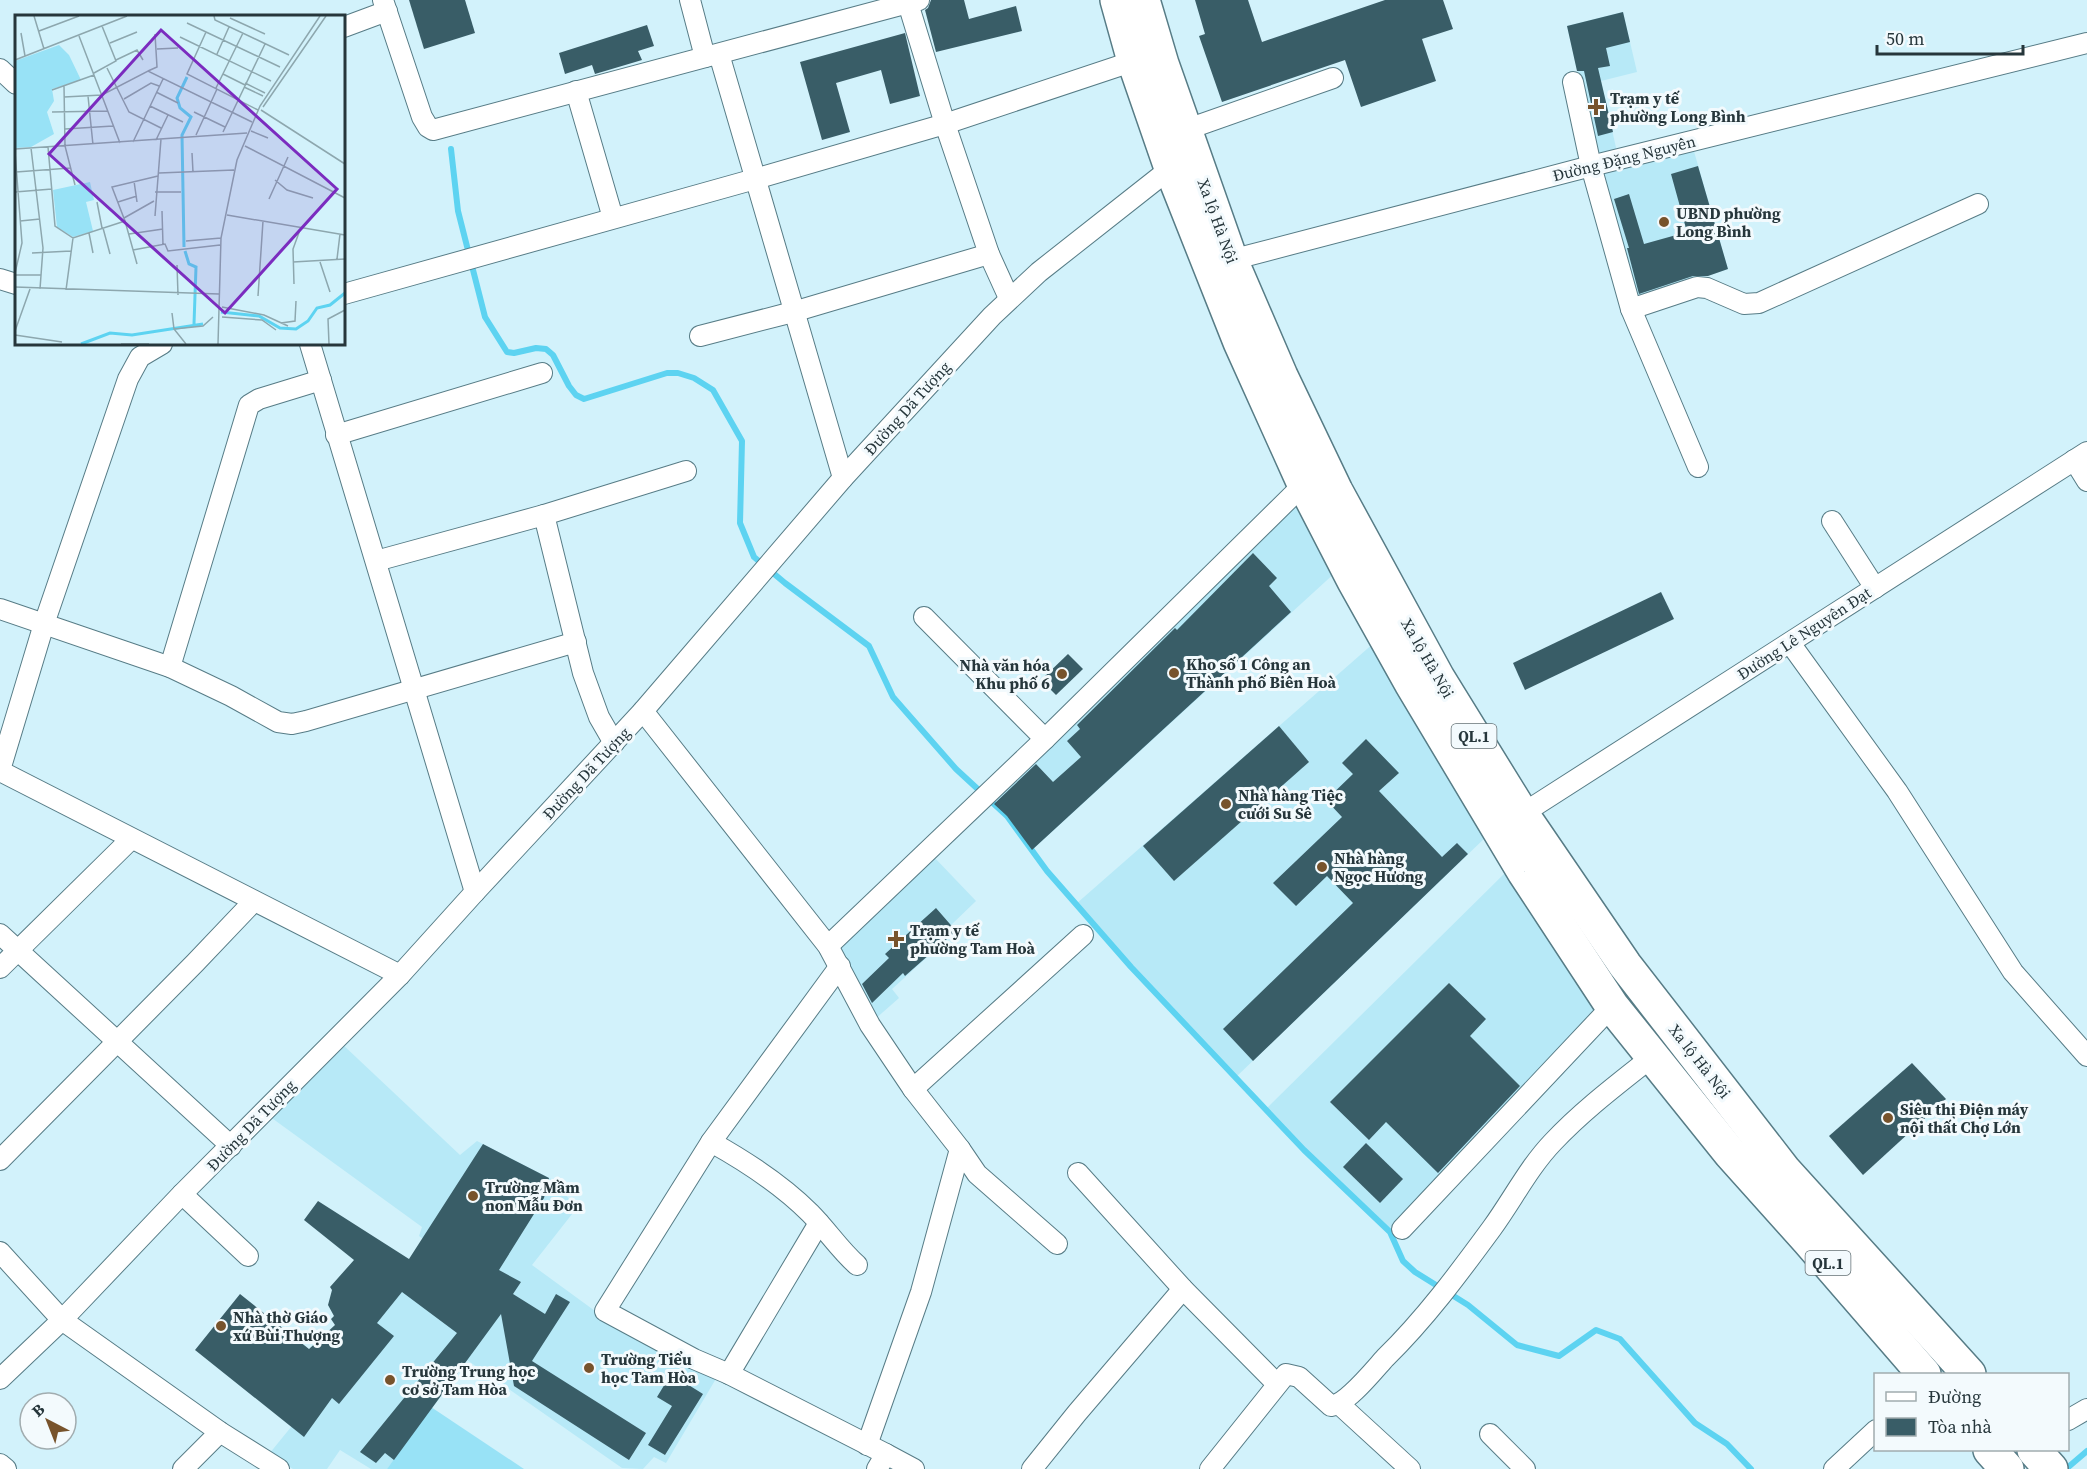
<svg xmlns="http://www.w3.org/2000/svg" width="2087" height="1469" font-family="'Source Serif 4',serif">
	<style>
		.built { fill: #b7e9f7 }
		.green { fill: #98e2f6 }
		.lines { fill: none; stroke-linecap: round; stroke-linejoin: round }
		.stream { stroke: #5dd3f1; stroke-width: 6 }
		.building { fill: #395d67 }
		.street-casing { stroke: #577c86; stroke-width: 22 }
		.highway-casing { stroke: #577c86; stroke-width: 36 }
		.street { stroke: #fff; stroke-width: 20 }
		.highway { stroke: #fff; stroke-width: 33 }
		.poi-dot { fill: #77532c; stroke: #f3fafd; stroke-width: 2 }
		.labels { text-anchor: middle; dominant-baseline: central; stroke-width: 6; stroke-linejoin: round; paint-order: stroke }
		.shield { fill: #f3fafd; stroke: #647175; stroke-width: 1.5 }
		.shield-label { font-size: 15px; font-weight: bold; fill: #26363b }
		.poi-label { font-size: 16px; font-weight: bold; fill: #26363b; stroke: #f3fafd; text-anchor: start }
		.street-label { font-size: 16px; fill: #26363b; stroke: #f3fafd }
		.inset-river { fill: none; stroke: #5dd3f1; stroke-width: 3 }
		.inset-road { fill: none; stroke: #8da7ae; stroke-width: 1.5 }
		.view { fill: #7b2cbf; fill-opacity: 0.15; stroke: #7b2cbf; stroke-width: 3 }
		.inset-edge { fill: none; stroke: #26363b; stroke-width: 3 }
	</style>
	<rect width="100%" height="100%" fill="#d2f2fb"/>
	<g class="built">
		<polygon points="1623,12 1637,72 1601,81 1617,152 1597,157 1567,26"/>
		<polygon points="1693,148 1728,269 1636,300 1600,171"/>
		<polygon points="1300,498 1337,571 1032,850 1007,816 990,800"/>
		<polygon points="1375,642 1487,836 1235,1078 1131,967 1076,904"/>
		<polygon points="932,855 976,901 951,925 956,931 892,989 899,998 874,1020 837,947"/>
		<polygon points="1508,870 1601,1008 1390,1232 1332,1178 1265,1110"/>
		<polygon points="341,1043 460,1155 477,1141 557,1182 576,1209 532,1265 606,1319 717,1377 666,1463 654,1457 643,1469 622,1468 467,1360 387,1469 371,1469 340,1450 327,1469 293,1469 269,1454 363,1339 431,1245 419,1236 422,1227 269,1116"/>
	</g>
	<polygon class="green" points="431,1407 524,1469 387,1469"/>
	<g class="lines">
		<g class="stream">
			<polyline points="451,149 458,211 485,317 507,352 514,353 536,348 546,349 553,355 569,386 576,395 584,399 667,373 678,373 694,378 713,390 742,441 740,523 754,557 785,583 869,646 893,697 956,769 1007,816 1047,871 1131,967 1304,1150 1390,1232 1403,1261 1415,1272 1468,1305 1517,1345 1559,1356 1596,1330 1620,1339 1695,1423 1727,1444 1751,1469"/>
			<polyline points="2066,1469 2087,1451"/>
		</g>
	</g>
	<g class="building">
		<polygon points="409,0 465,0 475,33 424,49"/>
		<polygon points="931,0 964,0 969,19 1016,6 1022,31 936,52 925,10 928,8"/>
		<polygon points="1195,0 1248,0 1262,42 1385,0 1443,0 1453,29 1422,39 1436,81 1361,107 1345,60 1222,102 1199,36 1205,34"/>
		<polygon points="1623,12 1630,42 1606,48 1610,66 1598,68 1613,132 1598,136 1584,71 1577,71 1567,26"/>
		<polygon points="647,25 654,46 638,51 642,60 595,74 592,65 565,74 559,53"/>
		<polygon points="905,33 920,96 890,104 881,70 836,83 850,132 822,140 800,62"/>
		<polygon points="1698,166 1728,269 1708,276 1693,276 1639,294 1627,248 1629,248 1614,199 1629,194 1644,244 1687,232 1671,174"/>
		<polygon points="1253,553 1277,578 1269,586 1291,612 1032,850 1007,816 994,804 1036,764 1053,782 1081,757 1067,741 1080,729 1077,725 1175,628 1177,630"/>
		<polygon points="1661,592 1674,619 1525,690 1513,663"/>
		<polygon points="1068,654 1083,669 1056,695 1041,680"/>
		<polygon points="1279,726 1309,762 1174,881 1143,846"/>
		<polygon points="1366,739 1399,773 1379,791 1442,857 1457,843 1468,854 1253,1061 1223,1029 1353,903 1327,876 1296,906 1273,883 1342,817 1326,800 1353,774 1342,763"/>
		<polygon points="936,908 956,931 905,976 903,973 872,1003 862,984 889,958 885,954"/>
		<polygon points="1449,983 1486,1019 1470,1036 1520,1086 1438,1173 1386,1122 1369,1140 1330,1102"/>
		<polygon points="1912,1063 1946,1099 1863,1175 1829,1136"/>
		<polygon points="1366,1143 1403,1179 1380,1203 1343,1167"/>
		<polygon points="483,1144 549,1178 544,1198 499,1270 521,1282 513,1294 545,1314 556,1294 570,1302 532,1361 646,1433 629,1460 514,1386 501,1314 394,1460 385,1453 376,1463 360,1452 457,1333 402,1292 377,1323 394,1336 339,1404 332,1398 304,1437 195,1350 240,1294 309,1349 335,1325 331,1319 334,1316 328,1305 332,1290 330,1287 354,1260 304,1220 318,1201 409,1259"/>
		<polygon points="671,1374 703,1394 665,1455 648,1445 672,1406 657,1397"/>
	</g>
	<g class="lines">
		<g class="street-casing">
			<g id="street">
				<polyline points="383,0 422,117 428,127 433,130 919,0"/>
				<polyline points="690,0 705,57"/>
				<polyline points="907,0 945,124 989,254 1009,298"/>
				<polyline points="344,27 387,11"/>
				<polyline points="719,54 843,478"/>
				<polyline points="0,69 16,84"/>
				<polyline points="1573,82 1591,166 1631,309 1698,467"/>
				<polyline points="576,91 613,218"/>
				<polyline points="1185,130 1333,78"/>
				<polyline points="1231,260 1591,166 2087,43"/>
				<polyline points="0,279 16,284"/>
				<polyline points="344,294 755,179 945,124 1134,61"/>
				<polyline points="1631,309 1697,287 1707,288 1744,304 1759,303 1978,204"/>
				<polyline points="700,336 793,312 989,254"/>
				<polyline points="310,344 475,892"/>
				<polyline points="336,435 542,373"/>
				<polyline points="2074,460 2087,481"/>
				<polyline points="544,515 583,673 599,717 614,743"/>
				<polyline points="1832,521 1875,588"/>
				<polyline points="376,561 544,515 686,471"/>
				<polyline points="0,609 170,667 231,696 278,722 292,724 306,721 576,642"/>
				<polyline points="924,617 1045,739"/>
				<polyline points="1790,643 1897,791 2013,972 2087,1056"/>
				<polyline points="170,667 249,405 259,399 321,380"/>
				<polyline points="643,711 828,946 870,1025 913,1089 960,1149 977,1174 1057,1244"/>
				<polyline points="0,770 44,624 128,379 140,357 162,344"/>
				<polyline points="0,771 400,975"/>
				<polyline points="1522,814 2087,452"/>
				<polyline points="0,934 231,1146"/>
				<polyline points="828,946 1045,739 1304,484"/>
				<polyline points="840,966 711,1142 605,1311 694,1359 729,1374 886,1454"/>
				<polyline points="0,968 131,839"/>
				<polyline points="913,1089 1083,935"/>
				<path d="M711,1142C747,1162 781,1184 810,1213C827,1230 839,1249 857,1265"/>
				<polyline points="0,1160 195,963 254,901"/>
				<polyline points="1078,1173 1183,1289 1277,1384"/>
				<polyline points="182,1194 248,1256"/>
				<polyline points="1402,1229 1612,1006"/>
				<polyline points="0,1252 62,1320 220,1432 279,1469"/>
				<polyline points="729,1374 819,1223"/>
				<polyline points="0,1379 62,1320 182,1194 400,975 475,892 643,711 843,478 992,316 1039,272 1171,168"/>
				<polyline points="1339,1404 1410,1469"/>
				<polyline points="2068,1420 2087,1409"/>
				<polyline points="1490,1434 1525,1469"/>
				<polyline points="867,1445 921,1292 960,1149"/>
				<polyline points="0,1464 6,1469"/>
				<polyline points="183,1469 220,1432"/>
				<polyline points="877,1469 886,1454 914,1469"/>
				<polyline points="1032,1469 1077,1413 1183,1289"/>
				<path d="M1210,1469L1286,1374L1299,1377L1331,1406C1347,1404 1374,1370 1385,1358C1425,1319 1459,1273 1492,1228C1513,1199 1529,1167 1553,1142C1583,1110 1619,1083 1653,1056"/>
				<polyline points="1834,1469 1876,1430"/>
			</g>
		</g>
		<g class="highway-casing">
			<g id="highway">
				<polyline points="1117,0 1134,61 1171,168 1240,342 1304,484 1354,581 1411,683 1524,872 1612,1006 1730,1153 1808,1240 1924,1374"/>
				<polyline points="1143,0 1162,64 1231,260 1281,376 1336,491 1438,678 1522,814 1625,965 1784,1170 1969,1374"/>
				<polyline points="1990,1450 2007,1469"/>
				<polyline points="2034,1450 2051,1469"/>
			</g>
		</g>
		<use href="#street" class="street"/>
		<use href="#highway" class="highway"/>
	</g>
	<g class="poi-dot">
		<path d="M1593 98h6v6h6v6h-6v6h-6v-6h-6v-6h6z"/>
		<circle cx="1664" cy="222" r="6"/>
		<circle cx="1174" cy="673" r="6"/>
		<circle cx="1062" cy="674" r="6"/>
		<circle cx="1226" cy="804" r="6"/>
		<circle cx="1322" cy="867" r="6"/>
		<path d="M893 930h6v6h6v6h-6v6h-6v-6h-6v-6h6z"/>
		<circle cx="1888" cy="1118" r="6"/>
		<circle cx="473" cy="1196" r="6"/>
		<circle cx="221" cy="1326" r="6"/>
		<circle cx="589" cy="1368" r="6"/>
		<circle cx="390" cy="1380" r="6"/>
	</g>
	<g class="labels">
		<g class="shield">
			<rect x="1451.5" y="724" width="45" height="24" rx="4.5"/>
			<rect x="1805.5" y="1251" width="45" height="24" rx="4.5"/>
		</g>
		<g class="shield-label">
			<text x="1474" y="736">QL.1</text>
			<text x="1828" y="1263">QL.1</text>
		</g>
		<g class="poi-label">
			<text x="1610" y="98">Trạm y tế<tspan x="1610" dy="18">phường Long Bình</tspan></text>
			<text x="1676" y="213">UBND phường<tspan x="1676" dy="18">Long Bình</tspan></text>
			<text x="1186" y="664">Kho số 1 Công an<tspan x="1186" dy="18">Thành phố Biên Hoà</tspan></text>
			<text x="1050" y="665" text-anchor="end">Nhà văn hóa<tspan x="1050" dy="18">Khu phố 6</tspan></text>
			<text x="1238" y="795">Nhà hàng Tiệc<tspan x="1238" dy="18">cưới Su Sê</tspan></text>
			<text x="1334" y="858">Nhà hàng<tspan x="1334" dy="18">Ngọc Hương</tspan></text>
			<text x="910" y="930">Trạm y tế<tspan x="910" dy="18">phường Tam Hoà</tspan></text>
			<text x="1900" y="1109">Siêu thị Điện máy<tspan x="1900" dy="18">nội thất Chợ Lớn</tspan></text>
			<text x="485" y="1187">Trường Mầm<tspan x="485" dy="18">non Mẫu Đơn</tspan></text>
			<text x="233" y="1317">Nhà thờ Giáo<tspan x="233" dy="18">xứ Bùi Thượng</tspan></text>
			<text x="601" y="1359">Trường Tiểu<tspan x="601" dy="18">học Tam Hòa</tspan></text>
			<text x="402" y="1371">Trường Trung học<tspan x="402" dy="18">cơ sở Tam Hòa</tspan></text>
		</g>
		<g class="street-label">
			<text transform="translate(1624 158) rotate(-14)">Đường Đặng Nguyên</text>
			<text transform="translate(1218 221) rotate(70)">Xa lộ Hà Nội</text>
			<text transform="translate(907 408) rotate(-48)">Đường Dã Tượng</text>
			<text transform="translate(1804 633) rotate(-33)">Đường Lê Nguyên Đạt</text>
			<text transform="translate(1428 658) rotate(60)">Xa lộ Hà Nội</text>
			<text transform="translate(586 773) rotate(-47)">Đường Dã Tượng</text>
			<text transform="translate(1700 1061) rotate(52)">Xa lộ Hà Nội</text>
			<text transform="translate(251 1125) rotate(-46)">Đường Dã Tượng</text>
		</g>
	</g>
	<g transform="translate(15 15)">
		<rect width="330" height="330" fill="#d2f2fb"/>
		<path d="M44,30L54,40L66,65L37,74L39,86L32,97L39,119L16,132L0,133V46ZM75,167L79,185L71,187L78,216L58,222L42,212L38,175Z" fill="#98e2f6"/>
		<path class="inset-river" d="M169,232L167,120L176,102L165,93L162,83L172,62M170,236L174,249L181,252L179,309M206,297L244,301L265,313L281,314L293,306L302,293L315,290L330,278M66,329L95,318L117,320L188,309"/>
		<path class="inset-road" d="M19,1L29,34M199,1L200,5L274,40M215,3L250,19M172,8L265,52M24,16L64,1M191,17L172,59L243,95M6,18L10,41M64,21L105,128M165,22L256,66M95,28L122,17M142,34L163,33M202,39L214,12M0,45L112,1M101,45L122,35L128,45M92,53L114,97L146,113M133,56L142,52L140,19M79,58L101,46L87,11M208,59L230,70M230,68L250,78M49,71L50,131L60,170M229,72L248,81M201,73L228,18M37,75L79,60M141,77L163,88M73,81L78,130M49,82L87,80L133,56L237,107M109,84L136,68L144,71M135,91L168,107M248,92L311,1M246,95L330,149M37,97L93,96M179,97L210,112M50,114L98,111M236,116L253,123M208,117L250,29M181,120L202,74M141,125L153,100M118,127L148,64M230,131L330,183M33,132L40,211L58,223L110,206L122,249M16,133L28,233L25,274M0,134L232,118M0,137L7,228L0,258M177,138L178,157M1,157L55,153M144,158L219,155M260,165L272,175L298,183M119,166L122,187M0,177L37,174M140,177H166M254,184L273,142M82,187L87,213M103,187L122,181M147,196L148,230M212,200L330,220M140,201L146,124M109,203L139,186M5,206L25,204M110,206L97,172L143,161M88,213L95,239M74,218L78,238M114,219L148,214M171,226L206,223M118,235L150,229L153,236L205,230M17,238L56,236M322,244L325,219M278,247L330,244M305,247L315,277M162,250L163,280M0,260H26M279,269L278,234L286,212M0,272L204,279M51,275L58,223M243,281L248,206M207,292L249,300L273,311M157,298L159,314L171,329M207,302L247,305L261,315M266,308L280,306L281,286M159,314L188,311L198,302M0,316L15,274M0,320L47,327M106,329H134M203,329L206,223L222,145L245,91L305,1M314,329L313,304L330,295"/>
		<path class="view" d="M146,15L322,174L210,298L34,139Z"/>
		<rect width="330" height="330" class="inset-edge"/>
	</g>
	<rect x="1874" y="1373" width="195" height="78" fill="#f3fafd" stroke="#a1acaf" stroke-width="1.5"/>
	<rect x="1886" y="1392" width="30" height="9" fill="#ffffff" stroke="#a1acaf" stroke-width="1.5"/>
	<text x="1928" y="1403" font-size="18" fill="#26363b">Đường</text>
	<rect x="1886" y="1418" width="30" height="18" fill="#395d67" stroke="#a1acaf" stroke-width="1.5"/>
	<text x="1928" y="1433" font-size="18" fill="#26363b">Tòa nhà</text>
	<g transform="translate(48 1421) rotate(318)"><circle r="28" fill="#f3fafd" stroke="#a1acaf" stroke-width="1.5"/>
	<path d="M0-4.5L10 22L0 15L-10 22Z" fill="#77532c"/>
	<text y="-9" font-size="16" font-weight="bold" text-anchor="middle" fill="#26363b">B</text>
	</g>
	<path d="M1877 45v9h146v-9" fill="none" stroke="#26363b" stroke-width="3"/>
	<text x="1886" y="45" font-size="18" fill="#26363b" stroke="#f3fafd" stroke-width="4.5" paint-order="stroke">50 m</text>
</svg>
